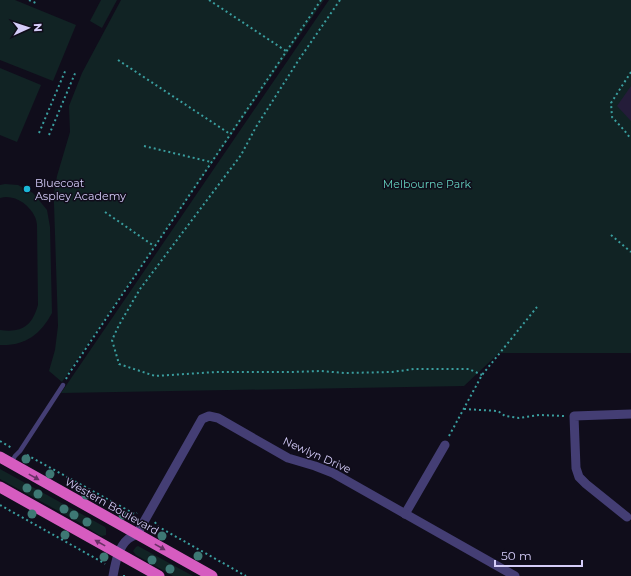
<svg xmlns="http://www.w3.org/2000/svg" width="631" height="576" font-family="Montserrat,sans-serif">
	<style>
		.green { fill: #112324 }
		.building { fill: #241c39 }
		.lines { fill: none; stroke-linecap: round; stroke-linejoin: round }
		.path { stroke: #3a9e9f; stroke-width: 2; stroke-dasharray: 2 3; stroke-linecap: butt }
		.service { stroke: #443e74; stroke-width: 4.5 }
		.minor { stroke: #443e74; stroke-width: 9 }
		.trunk { stroke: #d65cc0; stroke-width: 11 }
		.tree { fill: #3e7874 }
		.oneway { fill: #693165 }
		.poi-dot { fill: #1ab7d7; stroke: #100d1b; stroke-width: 1.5 }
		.labels { text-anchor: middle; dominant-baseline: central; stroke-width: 3; stroke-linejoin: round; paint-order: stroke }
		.poi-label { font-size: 11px; fill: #d5cdf9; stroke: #100d1b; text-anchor: start }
		.park-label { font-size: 11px; fill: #63cfbc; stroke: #100d1b }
		.street-label { font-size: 11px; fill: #d5cdf9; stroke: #100d1b }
	</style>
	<rect width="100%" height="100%" fill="#100d1b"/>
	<g class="green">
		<polygon points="0,0 15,0 76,25 53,81 0,60"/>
		<polygon points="101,0 117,0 102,28 90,21"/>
		<polygon points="121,0 324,0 62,382 49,371 55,350 58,326 54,204 54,194 57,176 70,132 69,106 82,73"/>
		<polygon points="329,0 631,0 631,353 499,353 464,386 61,393"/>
		<polygon points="0,68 41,85 17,142 0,135"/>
		<path d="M5,184L18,185L33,193L47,210L50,227L52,313C40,335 25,346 0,345V330C22,333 32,326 38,305L37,226C37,223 36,219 35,217C29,204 14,194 0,198V185Z"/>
		<polygon points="0,469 105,527 106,529 106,535 102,536 99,535 82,524 0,479"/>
		<polygon points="138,546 193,576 173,576 136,555 133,551 136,547"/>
	</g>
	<polygon class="building" points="631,86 631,121 617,106"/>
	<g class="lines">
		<g class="path">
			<polyline points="29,0 38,4"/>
			<polyline points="209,0 286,51"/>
			<polyline points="340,0 298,61 256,127 241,155 140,289 119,325 112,340 119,364 155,376 216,372 292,372 321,371 344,373 392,372 414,369 469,369 482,375"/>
			<polyline points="118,60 230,134"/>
			<polyline points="631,72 611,103 612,117 624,130 631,139"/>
			<polyline points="39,133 66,69"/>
			<polyline points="49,135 76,71"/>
			<polyline points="144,146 211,162"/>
			<polyline points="105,212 154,246"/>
			<polyline points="611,235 631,252"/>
			<polyline points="66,379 68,375 321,0"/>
			<polyline points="464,409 498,411 505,416 519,418 539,415 564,416"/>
			<polyline points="449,436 482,375 537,307"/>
			<polyline points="0,441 12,448"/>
			<polyline points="27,455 131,512 135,514 137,513"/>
			<polyline points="0,505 102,562 105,564"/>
			<polyline points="155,522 157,526 246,576"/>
			<polyline points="123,576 128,576"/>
		</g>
		<polyline class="service" points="11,463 15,456 20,451 63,385"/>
		<g class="minor">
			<polyline points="405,514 445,445"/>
			<polyline points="627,517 586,484 579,477 576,468 574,416 631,414"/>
			<path d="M113,576C115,565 118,547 128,539C130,537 134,536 137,534L202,419L209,416L218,418L288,458L315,466L333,473L515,576"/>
		</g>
		<g class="trunk">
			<polyline points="0,457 212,576"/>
			<polyline points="0,487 159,576"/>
		</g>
	</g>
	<g class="tree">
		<circle cx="26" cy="459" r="4.5"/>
		<circle cx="50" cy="474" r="4.5"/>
		<circle cx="27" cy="488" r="4.5"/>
		<circle cx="38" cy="494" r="4.5"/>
		<circle cx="86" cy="495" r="4.5"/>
		<circle cx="64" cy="509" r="4.5"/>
		<circle cx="32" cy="514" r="4.5"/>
		<circle cx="74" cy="515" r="4.5"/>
		<circle cx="123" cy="515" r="4.5"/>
		<circle cx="87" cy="522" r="4.5"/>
		<circle cx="65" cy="535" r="4.5"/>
		<circle cx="162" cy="536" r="4.5"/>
		<circle cx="198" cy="556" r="4.5"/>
		<circle cx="104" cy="557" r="4.5"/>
		<circle cx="152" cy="560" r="4.5"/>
		<circle cx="170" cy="569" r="4.5"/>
	</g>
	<defs><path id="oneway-solid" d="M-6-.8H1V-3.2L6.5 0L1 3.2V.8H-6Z"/></defs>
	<g class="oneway">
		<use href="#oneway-solid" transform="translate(34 477) rotate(29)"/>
		<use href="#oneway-solid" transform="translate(100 543) rotate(-151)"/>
		<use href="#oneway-solid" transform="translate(160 547) rotate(29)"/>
	</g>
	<circle class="poi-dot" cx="27" cy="189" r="4"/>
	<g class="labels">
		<g class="poi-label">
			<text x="35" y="183">Bluecoat<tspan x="35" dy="13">Aspley Academy</tspan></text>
		</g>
		<g class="park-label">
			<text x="427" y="184">Melbourne Park</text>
		</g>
		<g class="street-label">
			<text transform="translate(317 455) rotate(24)">Newlyn Drive</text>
			<text transform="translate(112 506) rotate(29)">Western Boulevard</text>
		</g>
	</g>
	<g transform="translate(28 28) rotate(87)" stroke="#100d1b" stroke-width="3" paint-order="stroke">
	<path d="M0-3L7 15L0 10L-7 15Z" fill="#d5cdf9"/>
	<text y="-6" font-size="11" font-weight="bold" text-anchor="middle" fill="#d5cdf9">N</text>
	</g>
	<path d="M495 560v6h87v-6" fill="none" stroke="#d5cdf9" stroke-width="2"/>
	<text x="501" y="560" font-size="12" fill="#d5cdf9" stroke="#100d1b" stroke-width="3" paint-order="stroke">50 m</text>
</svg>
